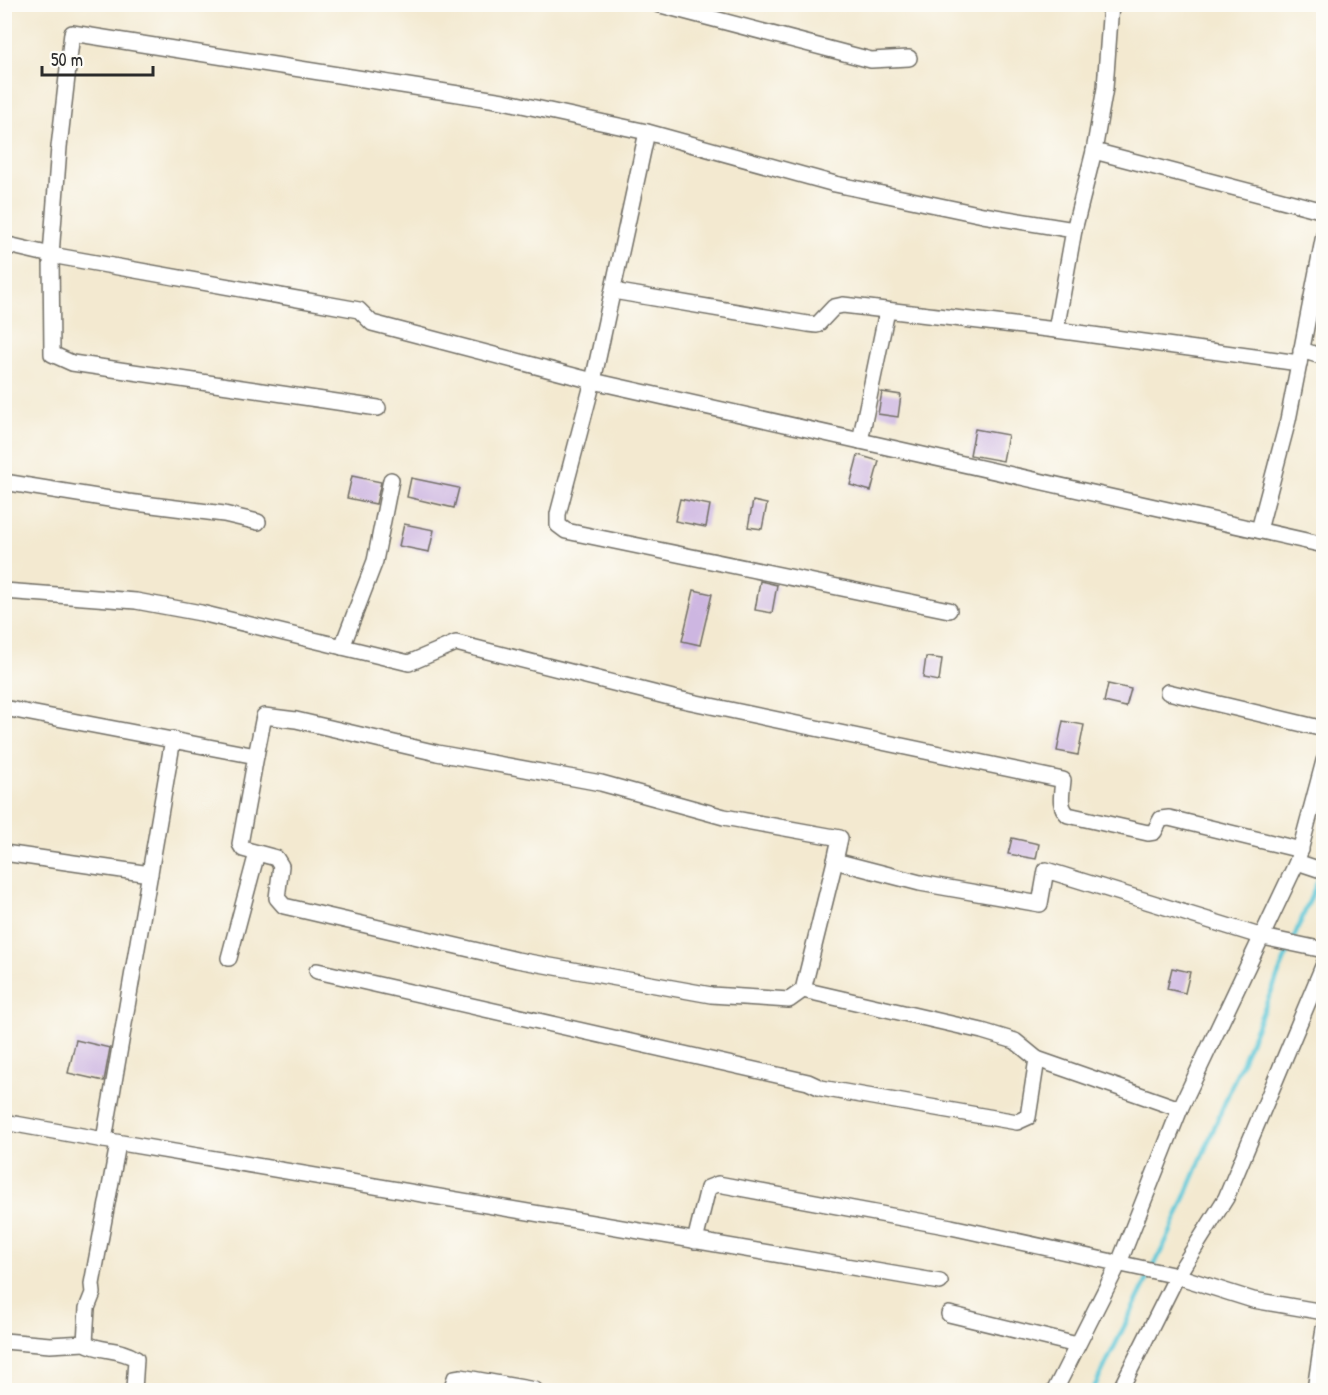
<svg xmlns="http://www.w3.org/2000/svg" width="1328" height="1395" font-family="'Patrick Hand',sans-serif">
	<style>
		.lines { fill: none; stroke-linecap: round; stroke-linejoin: round }
		.stream { stroke: #5ec8d8; stroke-width: 4.5 }
		.building { fill: #cdb6e1 }
		.minor-casing { stroke: #716e65; stroke-width: 18 }
		.minor { stroke: #fff; stroke-width: 15 }
	</style>
	<rect width="100%" height="100%" fill="#fdfcf7"/>
	<filter id="ink" filterUnits="userSpaceOnUse"><feTurbulence type="fractalNoise" baseFrequency=".0167" numOctaves="2"/><feDisplacementMap in="SourceGraphic" scale="12" xChannelSelector="R" yChannelSelector="G"/><feConvolveMatrix kernelMatrix="1 2 1 2 8 2 1 2 1" color-interpolation-filters="sRGB"/></filter>
	<filter id="wash" filterUnits="userSpaceOnUse"><feTurbulence type="fractalNoise" baseFrequency=".008" numOctaves="4" result="noise"/><feDisplacementMap in="SourceGraphic" scale="24" xChannelSelector="R" yChannelSelector="G"/><feGaussianBlur stdDeviation="1.35" result="paint"/><feColorMatrix in="noise" values="0 0 0 0 0 0 0 0 0 0 0 0 0 0 0 0 0 1.4 0 .05"/><feComposite in="paint" operator="in"/></filter>
	<g filter="url(#wash)">
		<rect width="100%" height="100%" fill="#f3e9d0"/>
		<g class="lines">
			<polyline class="stream" points="1093,1390 1170,1233 1321,873"/>
		</g>
		<g id="blocks">
			<g class="building">
				<polygon points="882,392 901,395 898,417 878,414"/>
				<polygon points="975,429 1008,435 1003,461 970,455"/>
				<polygon points="858,455 879,461 871,491 850,485"/>
				<polygon points="352,476 381,482 376,504 347,498"/>
				<polygon points="411,478 459,488 454,508 407,497"/>
				<polygon points="680,499 710,505 706,527 675,521"/>
				<polygon points="753,501 767,504 762,529 748,527"/>
				<polygon points="404,524 434,530 429,552 399,546"/>
				<polygon points="760,581 777,585 772,613 755,610"/>
				<polygon points="694,590 712,594 700,645 682,641"/>
				<polygon points="926,657 942,659 939,681 923,678"/>
				<polygon points="1108,684 1131,689 1126,707 1104,702"/>
				<polygon points="1063,721 1084,725 1078,755 1057,751"/>
				<polygon points="1012,838 1039,844 1036,859 1008,854"/>
				<polygon points="1172,968 1190,972 1185,993 1167,989"/>
				<polygon points="76,1040 110,1048 104,1081 68,1073"/>
			</g>
		</g>
	</g>
	<g filter="url(#ink)">
		<use href="#blocks" fill-opacity="0" stroke="#716e65" stroke-width="1.5"/>
		<g class="lines">
			<g class="minor-casing">
				<g id="minor">
					<polyline points="657,4 871,60 909,58"/>
					<polyline points="647,132 593,381 558,514 558,525 566,531 949,610"/>
					<polyline points="1094,151 1105,88 1111,4"/>
					<polyline points="1074,230 1094,151 1324,211"/>
					<polyline points="4,244 51,255 359,310 372,323 593,381 1324,545"/>
					<polyline points="613,291 808,324 817,325 834,307 843,305 1056,330"/>
					<polyline points="1301,350 1324,357"/>
					<polyline points="378,408 72,363 52,354 51,255 59,147 72,33 503,101 647,132 835,184 983,215 1074,230 1056,330 1299,363"/>
					<polyline points="860,441 887,311"/>
					<polyline points="4,482 128,502 224,514 258,522"/>
					<polyline points="1259,530 1288,420 1324,235"/>
					<path d="M4,591L136,601L201,613L409,663L456,643L673,698L1063,780C1062,793 1058,806 1068,815L1148,833L1154,832L1161,819L1169,818L1301,850"/>
					<polyline points="342,647 375,561 391,480"/>
					<polyline points="1168,692 1324,729"/>
					<polyline points="4,708 256,756 264,716 296,720 437,753 601,783 724,817 840,838 835,861 920,883 1040,904 1046,870 1263,937 1324,950"/>
					<polyline points="173,739 104,1140 940,1282"/>
					<polyline points="256,756 240,844 243,849 276,858 281,866 277,898 284,906 517,960 711,995 789,1000 803,990"/>
					<polyline points="4,853 150,874"/>
					<polyline points="835,861 803,990 982,1031 1015,1041 1037,1059 1180,1109"/>
					<polyline points="1297,862 1324,871"/>
					<polyline points="229,958 257,853"/>
					<polyline points="317,971 808,1082 821,1088 1017,1122 1028,1117 1037,1059"/>
					<polyline points="4,1122 104,1140"/>
					<polyline points="695,1241 708,1188 718,1184 951,1227 1177,1276 1253,1300 1324,1312"/>
					<polyline points="949,1314 1077,1345"/>
					<polyline points="4,1341 50,1345 85,1343 87,1308 93,1293 92,1284 118,1144"/>
					<path d="M85,1343C101,1352 120,1348 136,1359L134,1390"/>
					<polyline points="451,1390 455,1378 461,1377 535,1390"/>
					<polyline points="1055,1390 1119,1263 1180,1109 1297,862 1324,761"/>
					<polyline points="1120,1390 1177,1276 1226,1198 1324,964"/>
					<polyline points="1315,1390 1324,1328"/>
				</g>
			</g>
			<use href="#minor" class="minor"/>
		</g>
	</g>
	<rect width="1328" height="1395" fill="none" stroke="#fdfcf7" stroke-width="24"/>
	<path d="M42 66v9h111v-9" fill="none" stroke="#2b2b2b" stroke-width="3"/>
	<text x="51" y="66" font-size="18" fill="#2b2b2b" stroke="#fdfcf7" stroke-width="4.5" paint-order="stroke">50 m</text>
</svg>
